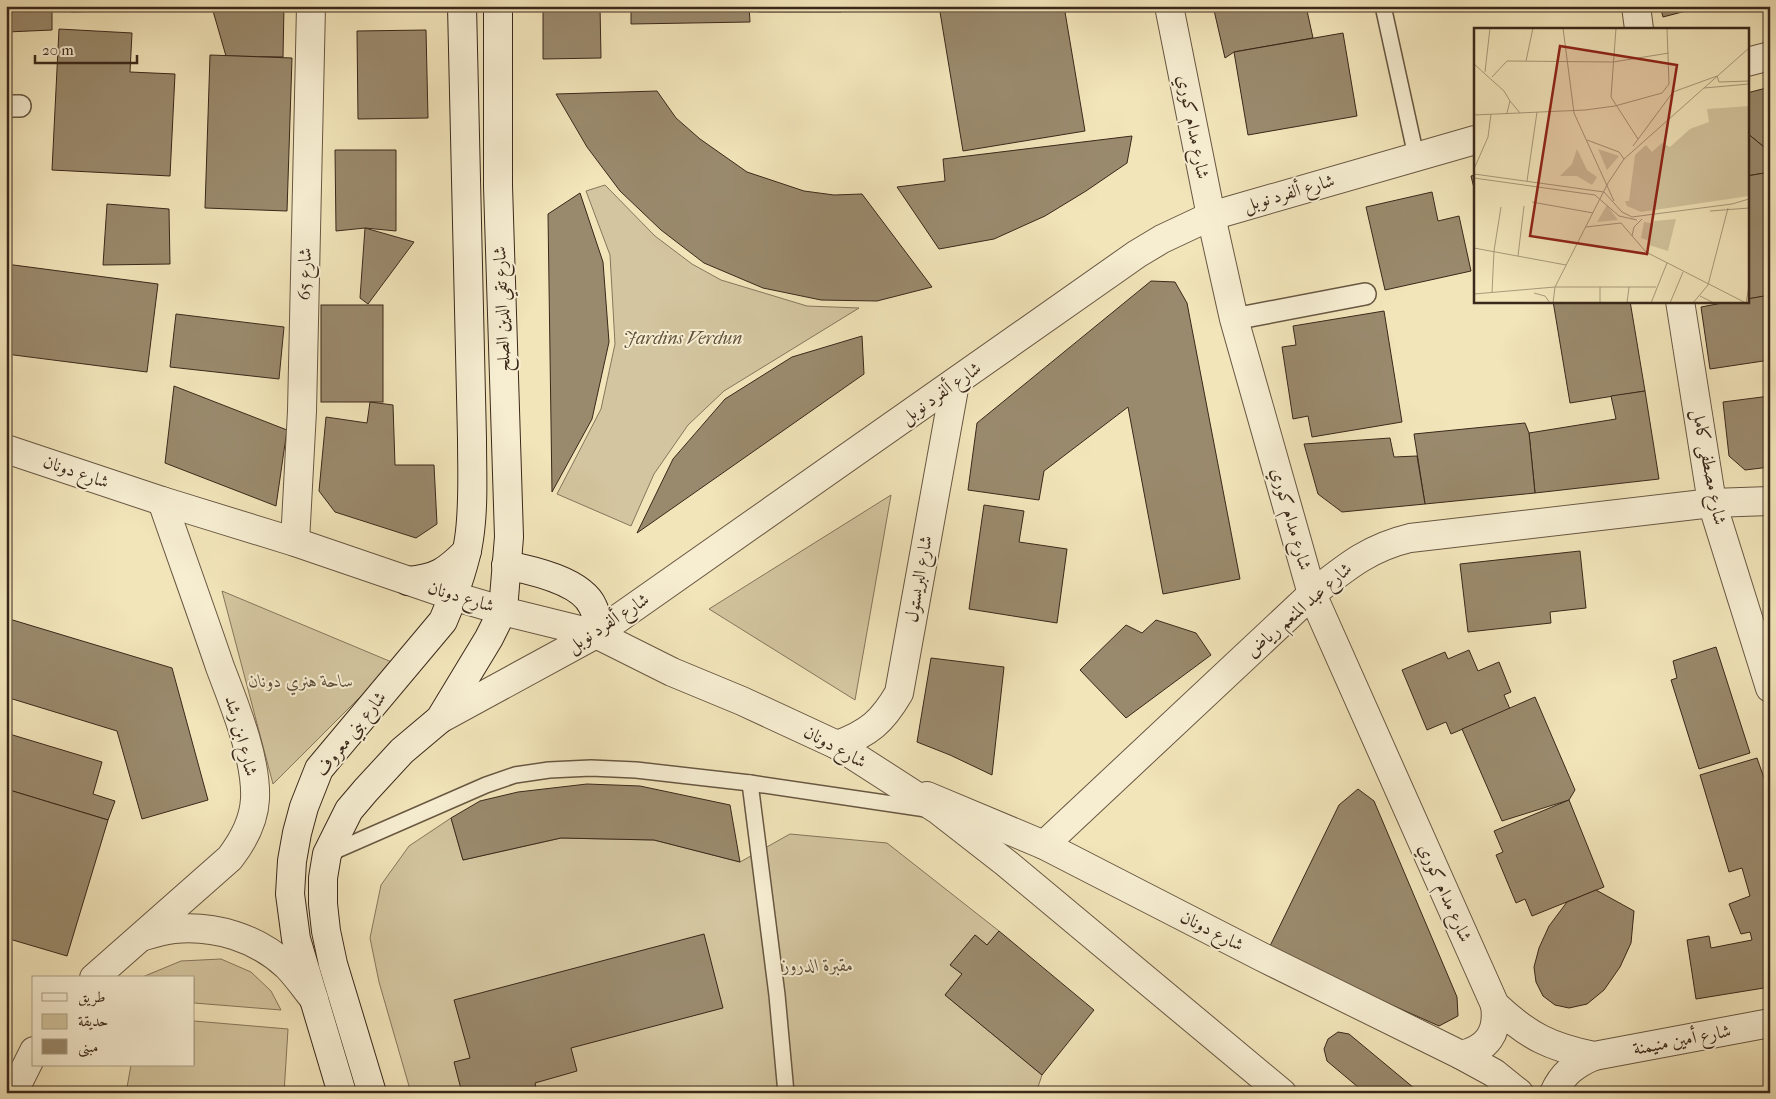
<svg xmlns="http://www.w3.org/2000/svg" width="1776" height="1099" font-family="'IM FELL French Canon',Amiri,serif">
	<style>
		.green { fill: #d3c59f; stroke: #86765c }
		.building { fill: #9a8a6d; stroke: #3a281a }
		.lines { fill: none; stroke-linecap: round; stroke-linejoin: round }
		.service-casing { stroke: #685742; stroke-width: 18 }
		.pedestrian-casing { stroke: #685742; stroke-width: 24 }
		.minor-casing { stroke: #685742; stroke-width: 30 }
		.tertiary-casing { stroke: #685742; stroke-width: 30 }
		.secondary-casing { stroke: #3a281a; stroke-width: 30 }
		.service { stroke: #f7eed2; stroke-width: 15 }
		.pedestrian { stroke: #f7eed2; stroke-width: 21 }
		.minor { stroke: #f7eed2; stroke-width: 28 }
		.tertiary { stroke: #f7eed2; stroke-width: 28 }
		.secondary { stroke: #f7eed2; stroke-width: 28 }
		.labels { text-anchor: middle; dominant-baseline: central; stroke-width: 4; stroke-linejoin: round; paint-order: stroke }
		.street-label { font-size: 18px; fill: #3a281a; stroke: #f7eed2 }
		.park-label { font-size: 18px; font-style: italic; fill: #604f3b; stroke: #f7eed2 }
		.inset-road { fill: none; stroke: #a8997a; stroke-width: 1 }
		.view { fill: #8f2418; fill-opacity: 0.15; stroke: #8f2418; stroke-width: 2.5 }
		.inset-edge { fill: none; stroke: #3a281a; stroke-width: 2.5 }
	</style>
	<rect width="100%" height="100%" fill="#f2e5ba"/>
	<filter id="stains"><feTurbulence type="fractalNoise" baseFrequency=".004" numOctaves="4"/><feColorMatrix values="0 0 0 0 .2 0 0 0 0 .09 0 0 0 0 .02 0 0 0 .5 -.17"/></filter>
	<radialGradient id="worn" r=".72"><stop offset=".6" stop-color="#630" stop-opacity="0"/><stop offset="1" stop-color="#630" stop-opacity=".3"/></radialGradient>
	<g class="green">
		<polygon points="605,185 655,236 692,264 721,280 807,306 859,308 724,391 688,425 654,474 631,526 557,494 601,409 615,344 610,255 586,191"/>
		<polygon points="891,495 855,700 709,609"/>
		<polygon points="222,591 394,663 273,784"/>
		<polygon points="451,818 463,860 561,838 654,840 740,862 790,834 887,843 999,931 987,945 975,935 951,964 962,974 945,995 1042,1075 1036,1093 411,1093 379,982 370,938 381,885 409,846"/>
		<polygon points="221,959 251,972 271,991 281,1010 194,1003 194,978 140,978 181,961"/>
		<polygon points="194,1021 288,1029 284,1093 126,1093 131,1065 194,1065"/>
	</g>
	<g class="building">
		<polygon points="8,6 52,10 52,30 7,32"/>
		<polygon points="71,6 160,6 160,9 71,12"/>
		<polygon points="160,6 284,6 283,57 226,56 213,11 160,9"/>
		<polygon points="543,6 600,6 601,58 543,59"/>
		<polygon points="631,6 749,6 750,22 631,24"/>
		<rect x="759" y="6" width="82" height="6"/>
		<polygon points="939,6 1064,6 1085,131 963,151"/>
		<polygon points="1213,6 1306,6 1313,38 1234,52 1225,58"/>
		<polygon points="1660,6 1705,6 1663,17"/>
		<polygon points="59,29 132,33 130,72 175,74 170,176 52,170"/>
		<polygon points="426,30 428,118 358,119 357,31"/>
		<polygon points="1343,33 1357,116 1248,135 1234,52"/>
		<polygon points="210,55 292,58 287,211 205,208"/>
		<polygon points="1770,87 1770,152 1747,133 1747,93"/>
		<polygon points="657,91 676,118 700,139 747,172 804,191 834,195 862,194 932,287 877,301 821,300 763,288 704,263 661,230 620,191 587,147 556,94"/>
		<polygon points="1747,133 1770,152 1770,172 1747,176"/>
		<polygon points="1132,136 1127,163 1086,191 1045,216 994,239 939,249 897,187 945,181 943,159"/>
		<polygon points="335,150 396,150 396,231 365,228 336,231"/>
		<polygon points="1770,172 1770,295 1749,299 1747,176"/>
		<polygon points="1475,175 1475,192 1471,176"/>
		<polygon points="1432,192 1438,221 1459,216 1471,271 1385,290 1366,207"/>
		<polygon points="580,193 603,262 609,342 592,419 552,492 548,214"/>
		<polygon points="107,204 169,209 170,264 103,265"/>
		<polygon points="365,228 414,242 368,304 360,298"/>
		<polygon points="6,264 158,284 147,372 6,354"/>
		<polygon points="1151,281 1175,282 1187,303 1240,579 1163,594 1128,407 1044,471 1039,500 968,490 977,423"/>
		<polygon points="1770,295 1770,360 1710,369 1701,307 1733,301 1747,301 1747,299"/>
		<polygon points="1553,301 1630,301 1645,391 1570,403"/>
		<rect x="321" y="305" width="62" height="97"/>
		<polygon points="1384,311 1402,422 1312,437 1308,416 1293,419 1282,347 1296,345 1293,326"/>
		<polygon points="176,314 284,327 279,379 170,367"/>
		<polygon points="862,336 864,374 637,533 673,459 725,399 792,357"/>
		<polygon points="174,386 287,430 276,506 165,463"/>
		<polygon points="1645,391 1659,479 1535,493 1529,433 1616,419 1611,396"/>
		<polygon points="1770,396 1770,467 1745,470 1729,456 1723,402"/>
		<polygon points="370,402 393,405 395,465 434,465 437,524 416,538 335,512 319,491 326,417 367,423"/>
		<polygon points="1525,423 1529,433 1535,493 1425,504 1414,434"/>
		<polygon points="1390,438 1394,457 1417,456 1425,504 1342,512 1318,494 1304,444"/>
		<polygon points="984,505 1024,511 1019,542 1067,549 1057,623 969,609"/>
		<polygon points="1580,551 1586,608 1550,612 1551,623 1468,632 1460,564"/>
		<polygon points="6,618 172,668 208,800 142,819 117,731 6,697"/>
		<polygon points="1156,620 1196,633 1211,655 1126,718 1080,670 1126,625 1142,633"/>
		<polygon points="1716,647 1750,753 1699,769 1671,680 1677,678 1673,661"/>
		<polygon points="1469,650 1478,671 1499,662 1511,692 1504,695 1510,709 1451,734 1446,722 1427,730 1402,670 1445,652 1448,659"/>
		<polygon points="931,658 1004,667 992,775 950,755 917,742"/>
		<polygon points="1535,697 1575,790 1569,800 1502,821 1462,729"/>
		<polygon points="6,733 102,762 93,794 115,801 108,820 6,789"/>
		<polygon points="1757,758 1770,795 1770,987 1696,999 1687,940 1709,936 1711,948 1752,940 1750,932 1741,934 1729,904 1750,896 1742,868 1729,872 1700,775"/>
		<polygon points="587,784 640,786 730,805 740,862 654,840 561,838 463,860 451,818 480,801 518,792"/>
		<polygon points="6,789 108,820 67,956 6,938"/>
		<polygon points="1358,789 1374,801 1457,997 1458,1016 1439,1026 1268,950 1339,805"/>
		<polygon points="1569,800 1604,887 1532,916 1525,899 1516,903 1496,855 1503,852 1494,831"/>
		<polygon points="1596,890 1634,911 1631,943 1620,967 1604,990 1587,1004 1569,1008 1555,1005 1543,996 1536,982 1534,967 1539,948 1549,926 1567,902"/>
		<polygon points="999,931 1094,1010 1042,1075 945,995 962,974 950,965 975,935 987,945"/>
		<polygon points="704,934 723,1008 571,1048 577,1071 535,1083 537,1093 462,1093 454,1062 470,1058 454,1000"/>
		<polygon points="1338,1032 1349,1034 1420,1093 1365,1093 1327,1061 1324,1049 1328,1039"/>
	</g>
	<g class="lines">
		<g class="service-casing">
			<g id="service">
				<polyline points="1383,6 1416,156"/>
				<polyline points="750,783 777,995 786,1093"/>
				<polyline points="328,854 486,785 515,775 549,770 591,768 636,770 750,783 926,809"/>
			</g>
		</g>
		<g class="pedestrian-casing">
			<g id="pedestrian">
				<polyline points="6,106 20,106"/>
				<polyline points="1234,319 1365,294"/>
			</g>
		</g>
		<g class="minor-casing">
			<g id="minor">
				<polyline points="1636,6 1639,29"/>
				<path d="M1211,216L1234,319L1312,594L1495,1005C1528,1036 1550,1047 1594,1056L1770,1023"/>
				<polyline points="1680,301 1712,503 1770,688"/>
				<polyline points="295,542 302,411 311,6"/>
				<path d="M837,745C869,733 882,722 899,693L955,383"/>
				<polyline points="927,796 1044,845 1262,957 1461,1055 1494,1073 1519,1093"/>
				<path d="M1044,845L1312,594C1345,568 1368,548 1410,538L1712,503L1770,501"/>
				<path d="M144,936C154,933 164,930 174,929C215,925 257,938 287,966C297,976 305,988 314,999"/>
				<path d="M94,978L230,858C243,841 254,821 255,799C257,759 234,704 220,667C201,611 181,556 162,501"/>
				<path d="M1461,1055C1487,1049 1499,1033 1495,1005"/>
				<polyline points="13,1093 34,1051"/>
				<path d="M1554,1093C1562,1074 1575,1064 1594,1056"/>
			</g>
		</g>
		<g class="tertiary-casing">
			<g id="tertiary">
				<polyline points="1169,6 1211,216"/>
				<polyline points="1747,62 1770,56"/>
				<polyline points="6,449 162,501 295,542 453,596 511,613 596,634 672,672 742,701 837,745 938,810 1006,863 1282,1093"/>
				<polyline points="440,719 596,634 1137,254 1162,239 1211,216 1475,140"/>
			</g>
		</g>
		<g class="secondary-casing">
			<g id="secondary">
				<path d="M506,565C531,570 582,581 593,607C597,615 597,625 596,634"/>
				<path d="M408,581C437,578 446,572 467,551"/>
				<path d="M342,1093L296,939L290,894L292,861L297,833L304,807L319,769L443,621C454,595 465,567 469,539C474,506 472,472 472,439L462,6"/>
				<polyline points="372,1093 333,964 326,931 323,904 323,878 327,854 349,810 366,790 402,751 440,719 489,638 503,610 509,537 498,186 498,6"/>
			</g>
		</g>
		<use href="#service" class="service"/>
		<use href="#pedestrian" class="pedestrian"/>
		<use href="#minor" class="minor"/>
		<use href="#tertiary" class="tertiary"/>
		<use href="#secondary" class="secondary"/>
	</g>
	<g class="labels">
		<g class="street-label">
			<text transform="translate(1193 127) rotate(79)">شارع مدام كوري</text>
			<text transform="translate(1289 193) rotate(-16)">شارع ألفرد نوبل</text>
			<text transform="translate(305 274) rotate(-89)">شارع 65</text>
			<text transform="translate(502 309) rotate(-92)">شارع تقي الدين الصلح</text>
			<text transform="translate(941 393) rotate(-35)">شارع ألفرد نوبل</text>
			<text transform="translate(1709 467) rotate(79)">شارع مصطفى كامل</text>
			<text transform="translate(76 472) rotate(19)">شارع دونان</text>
			<text transform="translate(1291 519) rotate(74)">شارع مدام كوري</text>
			<text transform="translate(919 579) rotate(-80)">شارع البريستول</text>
			<text transform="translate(461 597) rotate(17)">شارع دونان</text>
			<text transform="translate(1299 610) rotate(-41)">شارع عبد المنعم رياض</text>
			<text transform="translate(608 623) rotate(-33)">شارع ألفرد نوبل</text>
			<text transform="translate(351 734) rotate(-52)">شارع بني معروف</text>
			<text transform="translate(241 736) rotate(75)">شارع ابن رشد</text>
			<text transform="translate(835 747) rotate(29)">شارع دونان</text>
			<text transform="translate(1445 893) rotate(66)">شارع مدام كوري</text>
			<text transform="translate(1212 931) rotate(27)">شارع دونان</text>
			<text transform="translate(1682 1040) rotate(-11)">شارع أمين منيمنة</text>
		</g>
		<g class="park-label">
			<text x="683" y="338">Jardins Verdun</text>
			<text x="301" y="681">ساحة هنري دونان</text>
			<text x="818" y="965">مقبرة الدروز</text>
		</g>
	</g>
	<g transform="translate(1474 28)">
		<rect width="275" height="275" fill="#f2e5ba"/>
		<path d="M275,78V168L167,184L153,178L151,173H155L161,127L172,117L178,124L188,115L196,119L216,101L235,94L233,81ZM103,121L113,142L123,149L118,157L103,148H86L98,136ZM124,121L145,128L133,142ZM133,177L144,192L123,194ZM202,191L194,223L175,217L180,193ZM170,194L180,196L175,213L167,210Z" fill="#d3c59f"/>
		<path class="inset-road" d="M89,0L100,85L140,173M142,0L137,69L164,111M52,33L59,0M0,36L30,63L36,73L33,85M11,44L16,0M243,48L245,54L275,53M18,49L33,33L139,34L195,25M230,60L275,56M36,73L46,85M0,87L111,82L141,78L188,65L195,56L193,0M113,112L145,124L150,131M159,118L199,64L243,48M0,141L14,109L17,86M0,146L130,164L148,184L158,189L258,176L275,171M0,150L121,167L145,188L163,192M53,153L63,84M58,174L119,185M236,183L275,180M112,199L147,195L172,224L272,275M158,208L160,199L168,191M0,220L92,237M44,228L50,178M18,265L20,223L27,179M60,265L71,268L76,275M0,266L81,259H182M226,268L240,275M79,275L81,259L134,155L150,131L275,20M126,275V259M153,275L155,259M177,275L193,235M196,275L209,244M219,275L234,257L254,180M272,275L275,258"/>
		<path class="view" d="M86,18L203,37L173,226L56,208Z"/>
		<rect width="275" height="275" class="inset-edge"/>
	</g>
	<rect width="1776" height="1099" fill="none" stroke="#f2e5ba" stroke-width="25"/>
	<rect x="8" y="8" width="1761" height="1084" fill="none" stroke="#3a281a" stroke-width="2.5"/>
	<rect x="12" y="12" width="1751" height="1074" fill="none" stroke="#3a281a"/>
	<rect x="32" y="976" width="162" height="90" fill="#f7eed2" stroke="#ab9f88"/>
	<rect x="42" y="993" width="25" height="8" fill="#f7eed2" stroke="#ab9f88"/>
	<text x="78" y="1002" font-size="15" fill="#3a281a">طريق</text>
	<rect x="42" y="1014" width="25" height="15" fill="#d3c59f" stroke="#ab9f88"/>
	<text x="78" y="1026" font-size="15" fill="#3a281a">حديقة</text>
	<rect x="42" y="1039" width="25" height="15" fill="#9a8a6d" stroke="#ab9f88"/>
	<text x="78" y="1052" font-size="15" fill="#3a281a">مبنى</text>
	<path d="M35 55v8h102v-8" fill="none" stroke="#3a281a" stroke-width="2.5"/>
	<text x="42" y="55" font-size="15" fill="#3a281a" stroke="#f7eed2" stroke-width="4" paint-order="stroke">20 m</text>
	<rect width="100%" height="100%" filter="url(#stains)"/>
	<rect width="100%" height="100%" fill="url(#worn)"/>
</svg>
